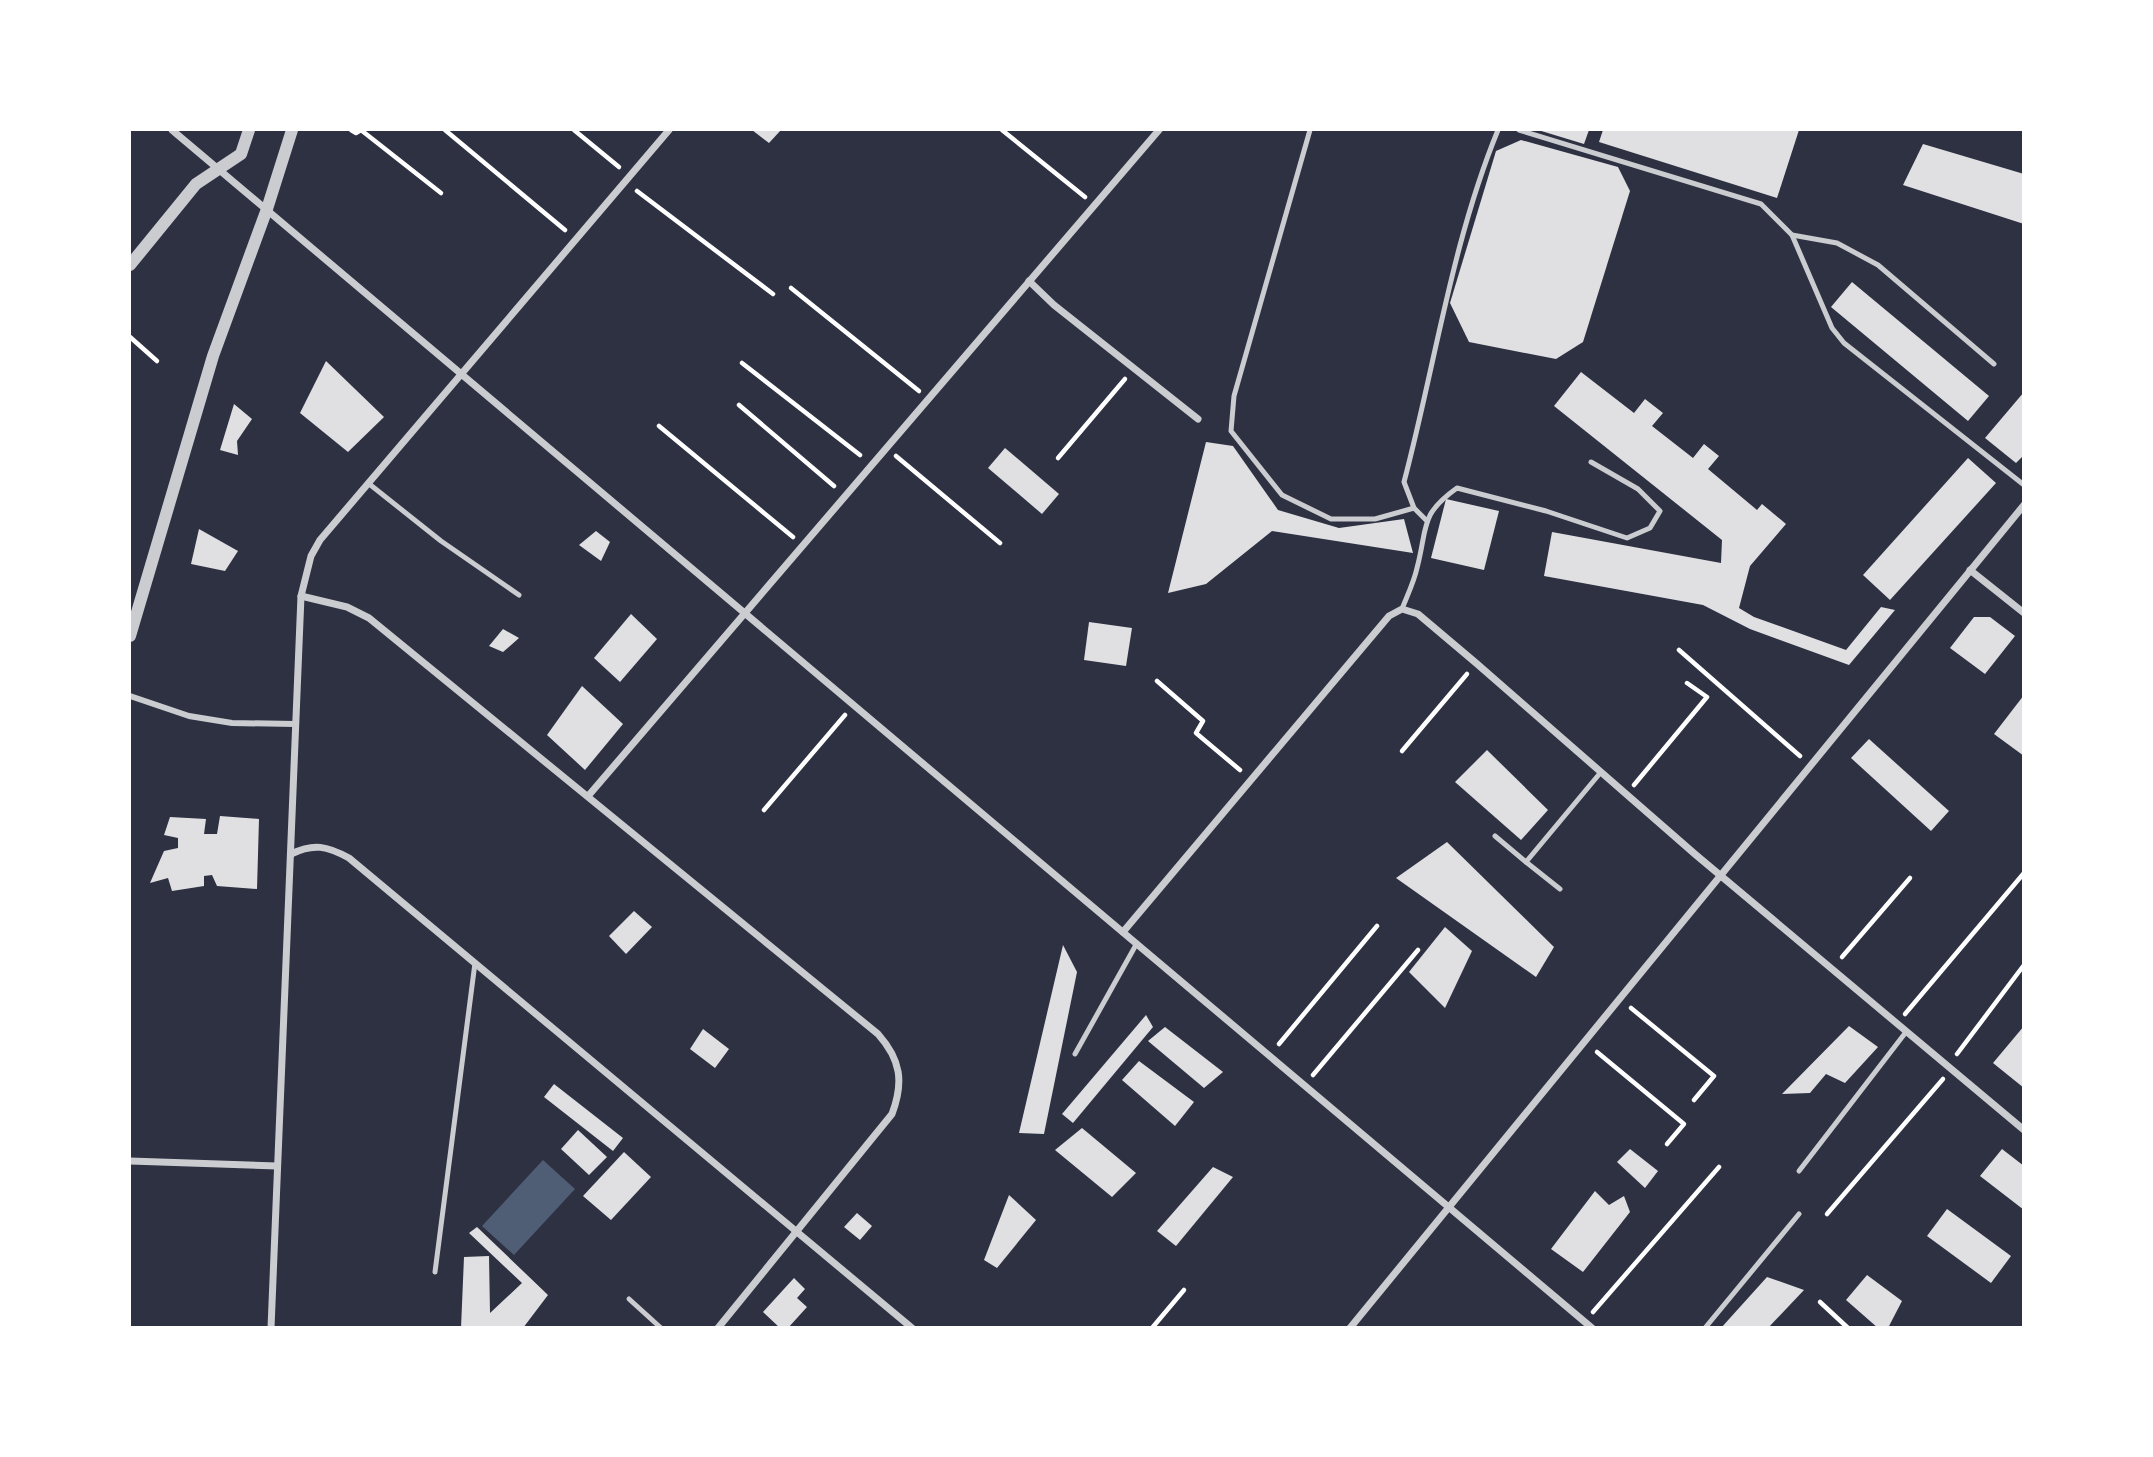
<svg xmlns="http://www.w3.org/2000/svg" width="2153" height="1457" font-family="Helvetica,sans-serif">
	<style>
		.water { fill: #4f5d75 }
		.building { fill: #e0e0e3 }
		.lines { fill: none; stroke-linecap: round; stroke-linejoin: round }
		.path { stroke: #fff; stroke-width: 4.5 }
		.service { stroke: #caccd0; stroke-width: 5 }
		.pedestrian { stroke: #caccd0; stroke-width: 6 }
		.minor { stroke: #caccd0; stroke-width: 7 }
		.tertiary { stroke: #caccd0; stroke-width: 12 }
	</style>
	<rect width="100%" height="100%" fill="#2d3142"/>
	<polygon class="water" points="543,1160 575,1189 514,1255 482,1226"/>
	<g class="building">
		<polygon points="752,130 781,130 769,143"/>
		<polygon points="1538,130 1589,130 1584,144"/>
		<polygon points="1603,130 1799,130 1777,198 1599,142"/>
		<polygon points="1521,140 1618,167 1630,191 1583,342 1556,359 1469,342 1450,303 1496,151"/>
		<polygon points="1923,144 2024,174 2024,224 1903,185"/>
		<polygon points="1852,282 1989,396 1968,421 1831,307"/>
		<polygon points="326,361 384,417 348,452 300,413"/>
		<polygon points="1581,372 1634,413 1645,399 1663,413 1652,426 1693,458 1704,444 1719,456 1708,469 1757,510 1762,504 1786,524 1750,566 1739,608 1754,617 1846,650 1881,607 1895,610 1849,665 1750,629 1703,605 1544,576 1552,532 1721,563 1722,540 1554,406"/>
		<polygon points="2024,392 2024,455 2016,463 1985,438"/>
		<polygon points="234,404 252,419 237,441 238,455 220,450"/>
		<polygon points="1206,442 1233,446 1278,510 1339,528 1404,519 1413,553 1272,531 1206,584 1168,593"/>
		<polygon points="1005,448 1059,494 1042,514 988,468"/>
		<polygon points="1968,458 1996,483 1890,600 1863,575"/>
		<polygon points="1446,499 1499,511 1484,570 1431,558"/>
		<polygon points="199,529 238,551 225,571 191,564"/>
		<polygon points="596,531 610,542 601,561 579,545"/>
		<polygon points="631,614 657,639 620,682 594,658"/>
		<polygon points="1974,617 1990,617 2015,636 1985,674 1950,648"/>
		<polygon points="1089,622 1132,628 1126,666 1084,660"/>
		<polygon points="503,629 519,638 503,652 489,646"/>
		<polygon points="582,686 623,724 585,770 547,735"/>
		<polygon points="2024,695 2024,756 1994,734"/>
		<polygon points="1869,739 1949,811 1931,831 1851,758"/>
		<polygon points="1487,750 1548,810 1521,840 1455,782"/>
		<polygon points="220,816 259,819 257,889 217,886 212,875 204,876 204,886 172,891 168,878 150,883 164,851 178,848 178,838 164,835 170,817 206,819 204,834 217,834"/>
		<polygon points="1447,842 1554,947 1536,977 1396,878"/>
		<polygon points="634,911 652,927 626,954 609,936"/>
		<polygon points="1445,927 1472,951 1445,1008 1409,972"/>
		<polygon points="1063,945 1077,972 1044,1134 1019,1133"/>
		<polygon points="1146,1015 1153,1027 1073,1123 1062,1114"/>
		<polygon points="1849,1026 1878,1047 1845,1083 1826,1074 1810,1093 1782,1094"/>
		<polygon points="2024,1026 2024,1088 1993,1063"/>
		<polygon points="1165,1027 1223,1072 1204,1088 1148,1041"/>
		<polygon points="703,1029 729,1049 715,1068 690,1049"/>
		<polygon points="1139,1061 1194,1102 1175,1126 1122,1080"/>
		<polygon points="554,1084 623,1138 613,1151 544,1097"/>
		<polygon points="1082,1128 1136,1173 1112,1197 1055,1150"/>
		<polygon points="578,1130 607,1157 589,1175 561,1149"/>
		<polygon points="1630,1149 1658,1171 1645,1188 1617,1162"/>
		<polygon points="2002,1149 2024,1166 2024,1210 1980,1176"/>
		<polygon points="624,1152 651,1177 611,1220 583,1196"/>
		<polygon points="1213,1167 1233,1177 1176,1246 1157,1231"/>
		<polygon points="1595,1191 1609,1205 1624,1196 1630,1212 1583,1272 1551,1249"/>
		<polygon points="1009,1195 1036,1220 997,1268 984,1260"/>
		<polygon points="1947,1209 2011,1256 1991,1283 1927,1236"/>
		<polygon points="857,1213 872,1226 860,1240 844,1227"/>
		<polygon points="477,1227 548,1295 523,1328 461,1328 464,1257 489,1256 490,1313 522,1283 469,1233"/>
		<polygon points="1867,1275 1902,1301 1888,1328 1878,1328 1846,1300"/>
		<polygon points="1767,1277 1804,1290 1768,1328 1721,1328"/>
		<polygon points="794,1278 805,1289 797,1298 807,1307 788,1328 780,1328 763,1312"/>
	</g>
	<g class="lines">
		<g class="path">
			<polyline points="351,130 356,133 361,130"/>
			<polyline points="361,130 441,193"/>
			<polyline points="445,130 565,230"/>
			<polyline points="574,130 619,167"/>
			<polyline points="1002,130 1085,197"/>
			<polyline points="637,191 773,294"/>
			<polyline points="791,288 919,391"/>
			<polyline points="130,337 157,361"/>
			<polyline points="742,363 860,455"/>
			<polyline points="739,405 834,486"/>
			<polyline points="659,426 793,537"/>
			<polyline points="896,456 1000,543"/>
			<polyline points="1058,458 1125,379"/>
			<polyline points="1679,650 1800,756"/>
			<polyline points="1157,681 1203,721 1196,733 1240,770"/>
			<polyline points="1402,751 1467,674"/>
			<polyline points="1634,785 1707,697 1687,683"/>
			<polyline points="764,810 845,715"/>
			<polyline points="1842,957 1910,878"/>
			<polyline points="1631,1008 1714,1076 1694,1100"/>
			<polyline points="1905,1014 2024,873"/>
			<polyline points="1279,1044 1377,926"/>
			<polyline points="1597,1052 1684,1124 1667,1144"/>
			<polyline points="1957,1054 2024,965"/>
			<polyline points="1313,1075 1418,950"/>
			<polyline points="1827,1214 1943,1079"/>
			<polyline points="1820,1302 1848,1328"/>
			<polyline points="1593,1312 1719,1167"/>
			<polyline points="1152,1328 1184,1290"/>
		</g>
		<g class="service">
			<polyline points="1310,130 1234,396 1231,431 1282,495 1331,519 1375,519 1414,508"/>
			<polyline points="1519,130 1761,204 1792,235 1832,328 1844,343 2024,485"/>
			<polyline points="1792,235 1837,243 1878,265 1994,364"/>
			<polyline points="368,483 441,541 519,595"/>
			<path d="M1426,520L1414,508L1404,482C1435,365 1452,242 1498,130"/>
			<path d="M1402,609C1407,596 1414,582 1417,568C1428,527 1419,515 1457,488L1546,511L1627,538L1650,528L1660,511L1638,489L1591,462"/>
			<polyline points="1495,836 1526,862"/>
			<polyline points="1560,889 1526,862 1601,772"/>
			<polyline points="1075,1054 1137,943"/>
			<polyline points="1799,1171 1906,1032"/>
			<polyline points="435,1272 475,963"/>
			<polyline points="629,1299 661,1328"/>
			<polyline points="1705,1328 1799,1214"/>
		</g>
		<polyline class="pedestrian" points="130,696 189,716 232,723 295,724"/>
		<g class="minor">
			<polyline points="172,130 1592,1328"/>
			<polyline points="1029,281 1054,305 1198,419"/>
			<polyline points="1970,570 2024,613"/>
			<path d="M301,596L347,607L369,618L878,1034C901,1060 904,1082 892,1114L718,1328"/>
			<polyline points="589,795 1159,130"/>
			<path d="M291,854C314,843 327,846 349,858L912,1328"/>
			<polyline points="1123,932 1389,616 1402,609 1418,614 1476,663 1696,855 2024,1130"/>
			<polyline points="130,1161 277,1166"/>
			<polyline points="271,1328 301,596 311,556 320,540 669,130"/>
			<polyline points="1350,1328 2024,505"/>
		</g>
		<g class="tertiary">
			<polyline points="130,265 196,184 241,154 249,130"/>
			<polyline points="130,636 213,356 267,209 292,130"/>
		</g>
	</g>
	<rect width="2153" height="1457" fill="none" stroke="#ffffff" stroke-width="262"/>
</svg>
